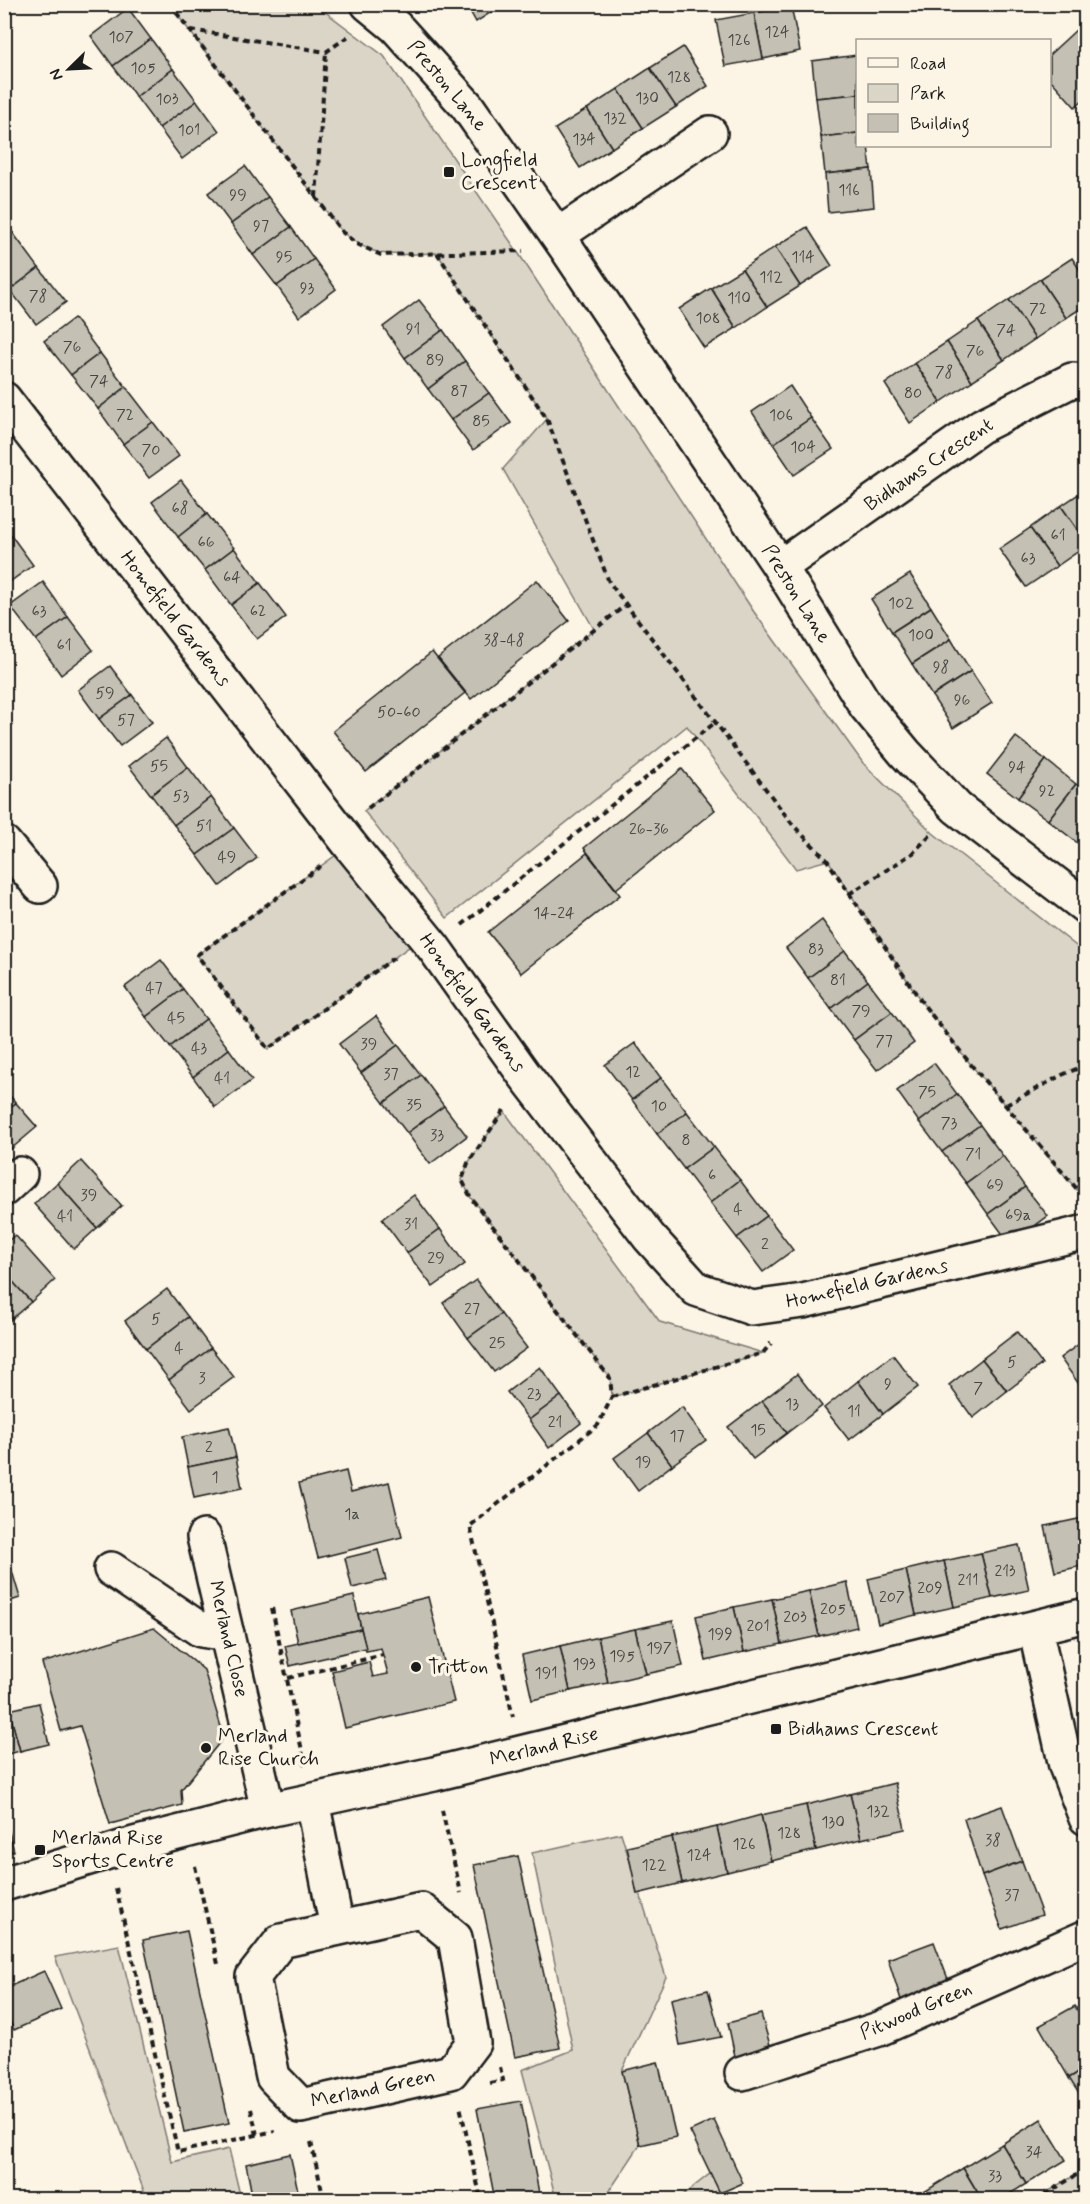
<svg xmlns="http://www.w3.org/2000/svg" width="1090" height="2204" font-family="Mynerve,sans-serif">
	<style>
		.green { fill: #dbd5c8; stroke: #7c7872; stroke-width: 1.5 }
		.building { fill: #c4c0b3; stroke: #1c1c1c; stroke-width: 1.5 }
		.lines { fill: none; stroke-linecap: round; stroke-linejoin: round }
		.minor-casing { stroke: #1c1c1c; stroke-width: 38 }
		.path { stroke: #1c1c1c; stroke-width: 4; stroke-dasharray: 6 4.5; stroke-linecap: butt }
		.minor { stroke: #fcf5e5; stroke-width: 33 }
		.poi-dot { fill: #1c1c1c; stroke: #fcf5e5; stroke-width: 2 }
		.labels { text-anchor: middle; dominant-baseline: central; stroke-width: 6; stroke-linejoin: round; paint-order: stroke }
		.number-label { font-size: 16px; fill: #464542 }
		.street-label { font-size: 20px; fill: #1c1c1c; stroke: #fcf5e5 }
		.poi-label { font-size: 20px; fill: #1c1c1c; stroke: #fcf5e5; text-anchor: start }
	</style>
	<rect width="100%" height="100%" fill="#fcf5e5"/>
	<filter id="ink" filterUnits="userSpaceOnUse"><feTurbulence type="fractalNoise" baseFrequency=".0167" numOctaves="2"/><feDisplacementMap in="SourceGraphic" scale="12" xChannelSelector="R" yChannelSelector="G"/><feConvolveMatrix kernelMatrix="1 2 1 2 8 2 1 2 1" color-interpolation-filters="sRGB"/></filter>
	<g filter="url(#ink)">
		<g class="green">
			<path d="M170,5H316L384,56L517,251L754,612L863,763L933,833L1085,953V1196L1083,1197L972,1066L923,1004L828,860L796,869L687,726L447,918L364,811L594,629L503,469L547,419L437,253C394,254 378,262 342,232Z"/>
			<polygon points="350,845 424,936 268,1049 197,955"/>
			<polygon points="504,1111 660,1322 763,1353 612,1397 610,1378 471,1198 462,1180 468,1163"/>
			<polygon points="621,1833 666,1977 622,2071 640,2145 604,2199 556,2199 522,2070 573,2050 532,1853"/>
			<polygon points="119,1945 172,2162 229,2149 241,2199 147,2199 55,1957"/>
			<polygon points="1085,2169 1085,2199 1036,2199"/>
			<polygon points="711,2173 723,2199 677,2200"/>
		</g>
		<g class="building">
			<polygon points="466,4 504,4 476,22"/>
			<polygon points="791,6 800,51 763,59 754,13"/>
			<polygon points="128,8 151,39 113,66 91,36"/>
			<polygon points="754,13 763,59 725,66 716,20"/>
			<polygon points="1077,29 1086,38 1086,97 1075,107 1050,79 1050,54"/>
			<polygon points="151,39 173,69 136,97 113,66"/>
			<polygon points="683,47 708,86 676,107 650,68"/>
			<polygon points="857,55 858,94 816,98 812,61"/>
			<polygon points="650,68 676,107 643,128 618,89"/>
			<polygon points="173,69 197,101 159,128 136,97"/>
			<polygon points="618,89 643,128 612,148 587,109"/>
			<polygon points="858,94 858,133 821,137 816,98"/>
			<polygon points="197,101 219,131 182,159 159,128"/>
			<polygon points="587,109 612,148 580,168 555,129"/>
			<polygon points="858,133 858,146 868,146 871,169 825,174 821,137"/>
			<polygon points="245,166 268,197 231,224 208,193"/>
			<polygon points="871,169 874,207 828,212 825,174"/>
			<polygon points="268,197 291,227 253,255 231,224"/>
			<polygon points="4,222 13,233 4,240"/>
			<polygon points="291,227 314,259 277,286 253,255"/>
			<polygon points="807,227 832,266 800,286 775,247"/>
			<polygon points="13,233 39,268 10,290 4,283 4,240"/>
			<polygon points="775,247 800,286 767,307 742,269"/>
			<polygon points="1072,258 1086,279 1086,305 1066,318 1040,279"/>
			<polygon points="314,259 336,289 299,317 277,286"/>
			<polygon points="39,268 66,302 36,324 10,290"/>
			<polygon points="742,269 767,307 736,328 711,288"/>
			<polygon points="1040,279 1066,318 1035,339 1009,300"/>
			<polygon points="711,288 736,328 704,348 679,309"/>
			<polygon points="419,300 443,330 405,358 383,327"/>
			<polygon points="1009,300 1035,339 1004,360 978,321"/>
			<polygon points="74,318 100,353 71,375 44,341"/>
			<polygon points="978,321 1004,360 972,381 947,342"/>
			<polygon points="443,330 465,361 428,389 405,358"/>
			<polygon points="947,342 972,381 941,402 915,363"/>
			<polygon points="100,353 126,387 98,409 71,375"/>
			<polygon points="465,361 489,393 451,420 428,389"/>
			<polygon points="915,363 941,402 910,423 885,384"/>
			<polygon points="790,386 811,418 773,444 752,412"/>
			<polygon points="126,387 153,422 123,444 98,409"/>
			<polygon points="489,393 511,423 473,450 451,420"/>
			<polygon points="811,418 833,449 794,475 773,444"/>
			<polygon points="153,422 179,456 149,478 123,444"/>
			<polygon points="181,480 207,514 178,537 152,502"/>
			<polygon points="1086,489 1086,542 1061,506"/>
			<polygon points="1061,506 1086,542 1086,546 1057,566 1030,528"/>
			<polygon points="207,514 234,548 205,570 178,537"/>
			<polygon points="1030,528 1057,566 1026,587 999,549"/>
			<polygon points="8,531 33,565 4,586 4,533"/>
			<polygon points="234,548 260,583 231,605 205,570"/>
			<polygon points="910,574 931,607 892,632 871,599"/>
			<polygon points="537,580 569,621 471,699 438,658"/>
			<polygon points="43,582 68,617 36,640 10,606"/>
			<polygon points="260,583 286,617 257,639 231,605"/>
			<polygon points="931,607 951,639 912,664 892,632"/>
			<polygon points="68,617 93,650 61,675 36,640"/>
			<polygon points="951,639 971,671 932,696 912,664"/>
			<polygon points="432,652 465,693 366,772 333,731"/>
			<polygon points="110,666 132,695 99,719 78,690"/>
			<polygon points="971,671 992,703 953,728 932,696"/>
			<polygon points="132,695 152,722 120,746 99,719"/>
			<polygon points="1016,737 1046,760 1018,798 987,774"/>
			<polygon points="166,738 188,767 151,795 129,766"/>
			<polygon points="1046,760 1076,784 1048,820 1018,798"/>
			<polygon points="188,767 211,797 174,825 151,795"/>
			<polygon points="682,769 715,810 616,889 584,848"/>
			<polygon points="1076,784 1086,791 1086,836 1079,844 1048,820"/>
			<polygon points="211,797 234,828 197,855 174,825"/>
			<polygon points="234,828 257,858 220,886 197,855"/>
			<polygon points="1086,836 1086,849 1079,844"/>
			<polygon points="587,853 620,895 521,973 488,932"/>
			<polygon points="4,871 12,879 4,886"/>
			<polygon points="822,920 845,951 808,978 786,948"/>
			<polygon points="845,951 868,981 831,1009 808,978"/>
			<polygon points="161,960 183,989 146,1017 125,987"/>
			<polygon points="868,981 892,1012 854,1040 831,1009"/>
			<polygon points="183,989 206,1019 170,1047 146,1017"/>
			<polygon points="892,1012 914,1043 877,1070 854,1040"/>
			<polygon points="376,1016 398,1045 361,1073 339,1044"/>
			<polygon points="206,1019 229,1049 193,1077 170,1047"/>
			<polygon points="635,1043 661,1078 632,1100 605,1065"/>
			<polygon points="398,1045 421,1075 384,1103 361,1073"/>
			<polygon points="229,1049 252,1080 215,1107 193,1077"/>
			<polygon points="934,1063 957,1094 919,1122 897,1091"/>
			<polygon points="421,1075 444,1106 407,1133 384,1103"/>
			<polygon points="661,1078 687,1112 657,1134 632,1100"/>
			<polygon points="4,1089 16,1103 4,1112"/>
			<polygon points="957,1094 980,1125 942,1152 919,1122"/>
			<polygon points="16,1103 37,1127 4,1155 4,1112"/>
			<polygon points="444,1106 467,1136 430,1164 407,1133"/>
			<polygon points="687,1112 714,1147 684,1169 657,1134"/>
			<polygon points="980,1125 1003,1156 966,1183 942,1152"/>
			<polygon points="714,1147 740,1180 710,1203 684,1169"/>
			<polygon points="1003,1156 1025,1187 988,1214 966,1183"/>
			<polygon points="81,1161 122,1206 97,1228 57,1183"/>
			<polygon points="740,1180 767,1216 737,1238 710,1203"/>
			<polygon points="57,1183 97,1228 74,1249 34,1204"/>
			<polygon points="1025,1187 1048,1216 1010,1244 988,1214"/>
			<polygon points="414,1195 440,1229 407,1253 382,1219"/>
			<polygon points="767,1216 793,1250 763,1272 737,1238"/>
			<polygon points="440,1229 465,1264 433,1287 407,1253"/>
			<polygon points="15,1235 55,1280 31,1302 4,1272 4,1244"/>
			<polygon points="4,1272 31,1302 8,1322 4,1319"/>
			<polygon points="476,1280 501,1314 468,1338 443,1303"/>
			<polygon points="167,1289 188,1317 146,1349 125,1321"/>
			<polygon points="501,1314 527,1348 494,1372 468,1338"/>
			<polygon points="188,1317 211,1348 169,1380 146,1349"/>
			<polygon points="1017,1332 1042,1364 1007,1391 982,1359"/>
			<polygon points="1086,1339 1086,1390 1084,1391 1060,1358"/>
			<polygon points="211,1348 234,1377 191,1409 169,1380"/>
			<polygon points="893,1355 918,1387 883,1414 858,1381"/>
			<polygon points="982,1359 1007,1391 973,1418 949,1385"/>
			<polygon points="540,1367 561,1396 529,1420 507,1392"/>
			<polygon points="797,1374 822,1406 787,1433 762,1401"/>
			<polygon points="858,1381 883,1414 849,1440 824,1408"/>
			<polygon points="561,1396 581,1423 549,1448 529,1420"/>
			<polygon points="762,1401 787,1433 753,1459 728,1427"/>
			<polygon points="682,1407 706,1440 672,1465 648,1433"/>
			<polygon points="229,1427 236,1457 188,1467 182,1437"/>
			<polygon points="648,1433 672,1465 638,1491 614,1458"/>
			<polygon points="236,1457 242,1488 194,1498 188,1467"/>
			<polygon points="346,1471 351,1492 389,1482 402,1537 318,1558 299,1483"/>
			<polygon points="1083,1518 1086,1529 1086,1565 1055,1572 1045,1526"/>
			<polygon points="4,1544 20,1598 4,1603"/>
			<polygon points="1019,1545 1029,1590 992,1598 981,1553"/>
			<polygon points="378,1550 386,1580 352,1588 345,1558"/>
			<polygon points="981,1553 992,1598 954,1607 944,1561"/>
			<polygon points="944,1561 954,1607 916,1615 906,1570"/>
			<polygon points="906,1570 916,1615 878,1624 868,1579"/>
			<polygon points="847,1582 857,1627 819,1636 809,1591"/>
			<polygon points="809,1591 819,1636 782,1644 772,1599"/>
			<polygon points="354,1596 361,1629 298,1643 291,1611"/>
			<polygon points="428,1597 454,1702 345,1728 332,1671 369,1662 373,1677 388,1674 381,1648 366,1651 358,1614"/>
			<polygon points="772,1599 782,1644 744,1652 734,1607"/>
			<polygon points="734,1607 744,1652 706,1661 696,1616"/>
			<polygon points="673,1621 683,1666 646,1674 635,1629"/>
			<polygon points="154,1628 204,1670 224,1737 181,1790 182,1805 110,1824 80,1726 61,1731 42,1663"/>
			<polygon points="361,1629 366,1648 290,1666 285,1646"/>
			<polygon points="635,1629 646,1674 608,1683 598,1637"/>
			<polygon points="598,1637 608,1683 570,1691 560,1646"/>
			<polygon points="560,1646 570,1691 532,1700 522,1655"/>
			<polygon points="39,1703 49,1744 20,1751 9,1710"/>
			<polygon points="9,1710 20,1751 4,1755 4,1711"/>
			<polygon points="895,1783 905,1829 861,1839 850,1794"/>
			<polygon points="850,1794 861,1839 816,1850 806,1805"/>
			<polygon points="806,1805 816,1850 771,1861 761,1815"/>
			<polygon points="1002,1806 1022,1861 982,1876 964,1819"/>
			<polygon points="4,1813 14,1851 4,1853"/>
			<polygon points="761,1815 771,1861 727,1872 717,1827"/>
			<polygon points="717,1827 727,1872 682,1883 672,1837"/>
			<polygon points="672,1837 682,1883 637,1894 627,1847"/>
			<polygon points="518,1856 560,2048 515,2057 474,1865"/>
			<polygon points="1022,1861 1042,1915 1002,1929 982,1876"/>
			<polygon points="187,1931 229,2123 184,2132 143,1940"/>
			<polygon points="934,1942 951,1987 903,2006 888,1959"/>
			<polygon points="44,1971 61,2009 14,2030 4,2009 4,1989"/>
			<polygon points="708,1990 721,2037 680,2045 671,1999"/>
			<polygon points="1075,2006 1086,2024 1086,2068 1069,2078 1039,2026"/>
			<polygon points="761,2014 772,2052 736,2061 728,2023"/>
			<polygon points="658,2062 676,2137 640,2145 622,2071"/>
			<polygon points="1086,2068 1086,2105 1069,2078"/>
			<polygon points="521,2101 540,2198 495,2200 477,2109"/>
			<polygon points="1041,2119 1066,2160 1026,2184 1002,2144"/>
			<polygon points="714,2120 743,2183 720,2193 690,2131"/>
			<polygon points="1002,2144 1026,2184 1000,2200 982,2200 963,2168"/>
			<polygon points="290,2154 300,2200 253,2200 246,2164"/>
			<polygon points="963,2168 982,2200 928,2200 924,2192"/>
			<polygon points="924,2192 928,2200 911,2200"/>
		</g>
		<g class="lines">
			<g class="minor-casing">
				<g id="minor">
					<polyline points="368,4 396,27 467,106 567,249 780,567 866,706 905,753 957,808 1086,907"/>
					<polyline points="558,235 710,133"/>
					<polyline points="4,399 350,845 434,948 523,1073 649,1237 696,1289 752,1308 803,1301 1086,1232"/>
					<polyline points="780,567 981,426 1072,380 1086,381"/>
					<polyline points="4,843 40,886"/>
					<polyline points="4,1189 20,1174"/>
					<polyline points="204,1537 268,1810"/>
					<polyline points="111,1569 201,1630 227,1634"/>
					<polyline points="1035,1628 1066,1766 1086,1818"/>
					<polyline points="312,1801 337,1928"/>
					<polyline points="4,1884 134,1844 268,1810 434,1774 1086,1615"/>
					<polygon points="421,1910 455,1938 473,2043 451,2072 301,2106 273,2077 253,1977 281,1941"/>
					<polyline points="742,2073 879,2029 1086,1937"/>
				</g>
			</g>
			<g class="path">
				<polyline points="170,4 342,232 357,244 381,255 523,251"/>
				<polyline points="191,30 326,52 350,35"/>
				<polyline points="316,197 326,52"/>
				<polyline points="437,253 547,419 609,582 793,825 827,860 923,1004 972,1066 1082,1195"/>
				<polyline points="368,808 627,604"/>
				<polyline points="321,866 197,955 268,1049 394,958"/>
				<polyline points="849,894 913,853 931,834"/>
				<polyline points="462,925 717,721"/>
				<polyline points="1006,1105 1062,1075 1086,1065"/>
				<polyline points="504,1110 468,1163 462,1180 471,1198 610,1378 612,1397 598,1425 470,1526 513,1717"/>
				<polyline points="612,1397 763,1353 771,1343"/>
				<polyline points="272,1608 305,1765"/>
				<polyline points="288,1678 383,1655"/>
				<polyline points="442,1810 461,1893"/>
				<polyline points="195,1866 218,1964"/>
				<polyline points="116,1888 178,2152 275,2131"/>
				<polyline points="490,2083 503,2080 500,2067"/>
				<polyline points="251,2109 257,2135"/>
				<polyline points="311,2142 324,2200"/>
				<polyline points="458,2200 480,2195 460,2106"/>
				<polyline points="1036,2200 1086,2169"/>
			</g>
			<use href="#minor" class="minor"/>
		</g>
	</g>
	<g class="poi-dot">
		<rect x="443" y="166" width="12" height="12" rx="3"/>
		<circle cx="416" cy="1667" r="6"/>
		<rect x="770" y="1723" width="12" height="12" rx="3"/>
		<circle cx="206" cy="1748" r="6"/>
		<rect x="34" y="1844" width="12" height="12" rx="3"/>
	</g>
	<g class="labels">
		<g class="number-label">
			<text x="777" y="32">124</text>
			<text x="121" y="37">107</text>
			<text x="739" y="40">126</text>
			<text x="143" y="68">105</text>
			<text x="679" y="77">128</text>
			<text x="647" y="98">130</text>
			<text x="167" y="99">103</text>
			<text x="615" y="118">132</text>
			<text x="189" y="130">101</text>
			<text x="584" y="139">134</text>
			<text x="849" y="190">116</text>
			<text x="238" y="195">99</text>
			<text x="261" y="226">97</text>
			<text x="284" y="257">95</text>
			<text x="803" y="257">114</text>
			<text x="771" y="277">112</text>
			<text x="307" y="288">93</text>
			<text x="38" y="296">78</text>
			<text x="739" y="298">110</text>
			<text x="1038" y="309">72</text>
			<text x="708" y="318">108</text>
			<text x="413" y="329">91</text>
			<text x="1006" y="330">74</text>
			<text x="72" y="347">76</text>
			<text x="975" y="351">76</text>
			<text x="435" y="360">89</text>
			<text x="944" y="372">78</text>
			<text x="99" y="381">74</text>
			<text x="459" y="391">87</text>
			<text x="913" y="393">80</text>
			<text x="125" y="415">72</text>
			<text x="781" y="415">106</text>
			<text x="481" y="421">85</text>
			<text x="803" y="447">104</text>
			<text x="151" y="450">70</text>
			<text x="180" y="508">68</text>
			<text x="1058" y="535">61</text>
			<text x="206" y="542">66</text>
			<text x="1028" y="558">63</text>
			<text x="232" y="577">64</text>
			<text x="901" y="603">102</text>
			<text x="39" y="611">63</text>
			<text x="258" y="611">62</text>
			<text x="921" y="635">100</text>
			<text x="504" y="640">38-48</text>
			<text x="64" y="645">61</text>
			<text x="941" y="667">98</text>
			<text x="105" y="693">59</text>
			<text x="962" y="700">96</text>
			<text x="399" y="712">50-60</text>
			<text x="126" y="720">57</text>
			<text x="159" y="766">55</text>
			<text x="1017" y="767">94</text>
			<text x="1047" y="791">92</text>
			<text x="181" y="796">53</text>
			<text x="204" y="826">51</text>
			<text x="649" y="829">26-36</text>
			<text x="227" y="857">49</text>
			<text x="554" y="913">14-24</text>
			<text x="816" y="949">83</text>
			<text x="838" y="980">81</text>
			<text x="154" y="988">47</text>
			<text x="861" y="1011">79</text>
			<text x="176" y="1018">45</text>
			<text x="884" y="1041">77</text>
			<text x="369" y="1044">39</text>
			<text x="199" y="1048">43</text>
			<text x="633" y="1072">12</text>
			<text x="391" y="1074">37</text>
			<text x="222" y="1078">41</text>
			<text x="927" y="1092">75</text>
			<text x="414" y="1105">35</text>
			<text x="659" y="1106">10</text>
			<text x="949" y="1123">73</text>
			<text x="437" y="1135">33</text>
			<text x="686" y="1140">8</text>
			<text x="973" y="1154">71</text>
			<text x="712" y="1175">6</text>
			<text x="995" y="1185">69</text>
			<text x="89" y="1195">39</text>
			<text x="738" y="1209">4</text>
			<text x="1018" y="1215">69a</text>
			<text x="65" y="1216">41</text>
			<text x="411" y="1224">31</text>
			<text x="765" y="1244">2</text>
			<text x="436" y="1258">29</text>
			<text x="472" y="1309">27</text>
			<text x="156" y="1319">5</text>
			<text x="497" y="1343">25</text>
			<text x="179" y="1348">4</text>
			<text x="1012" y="1362">5</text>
			<text x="202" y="1378">3</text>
			<text x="888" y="1384">9</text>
			<text x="978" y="1388">7</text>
			<text x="534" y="1394">23</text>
			<text x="792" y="1404">13</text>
			<text x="854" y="1411">11</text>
			<text x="555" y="1422">21</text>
			<text x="758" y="1430">15</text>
			<text x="677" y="1436">17</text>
			<text x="209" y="1447">2</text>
			<text x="643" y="1462">19</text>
			<text x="215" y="1477">1</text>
			<text x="352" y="1514">1a</text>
			<text x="1005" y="1571">213</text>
			<text x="968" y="1580">211</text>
			<text x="930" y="1588">209</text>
			<text x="892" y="1597">207</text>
			<text x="833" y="1609">205</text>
			<text x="795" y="1617">203</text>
			<text x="758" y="1626">201</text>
			<text x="720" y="1634">199</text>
			<text x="659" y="1648">197</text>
			<text x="622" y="1656">195</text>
			<text x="584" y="1664">193</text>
			<text x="546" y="1673">191</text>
			<text x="878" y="1811">132</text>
			<text x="833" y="1822">130</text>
			<text x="789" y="1833">128</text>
			<text x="993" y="1840">38</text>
			<text x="744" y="1844">126</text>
			<text x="699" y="1855">124</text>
			<text x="654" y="1865">122</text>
			<text x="1012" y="1895">37</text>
			<text x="1034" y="2152">34</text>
			<text x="995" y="2176">33</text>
		</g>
		<g class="street-label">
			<text transform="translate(447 86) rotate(50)">Preston Lane</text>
			<text transform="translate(929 465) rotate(-34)">Bidhams Crescent</text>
			<text transform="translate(796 594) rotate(58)">Preston Lane</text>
			<text transform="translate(175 619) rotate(52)">Homefield Gardens</text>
			<text transform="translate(472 1003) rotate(54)">Homefield Gardens</text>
			<text transform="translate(867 1284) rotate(-13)">Homefield Gardens</text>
			<text transform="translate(228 1639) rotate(77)">Merland Close</text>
			<text transform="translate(544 1747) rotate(-14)">Merland Rise</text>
			<text transform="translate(916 2011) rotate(-23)">Pitwood Green</text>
			<text transform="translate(373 2089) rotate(-12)">Merland Green</text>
		</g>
		<g class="poi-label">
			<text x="461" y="160">Longfield<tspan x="461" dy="23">Crescent</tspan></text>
			<text x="428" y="1667">Tritton</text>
			<text x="788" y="1729">Bidhams Crescent</text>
			<text x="218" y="1736">Merland<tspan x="218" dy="23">Rise Church</tspan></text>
			<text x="52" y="1838">Merland Rise<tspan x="52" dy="23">Sports Centre</tspan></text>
		</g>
	</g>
	<rect width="1090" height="2204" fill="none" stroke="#fcf5e5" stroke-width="24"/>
	<rect x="12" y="12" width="1066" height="2180" fill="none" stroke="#1c1c1c" stroke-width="2" filter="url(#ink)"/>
	<rect x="856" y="39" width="195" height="108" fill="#fcf5e5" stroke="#a29e95" stroke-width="1.5"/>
	<rect x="868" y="58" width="30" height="9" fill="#fcf5e5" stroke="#a29e95" stroke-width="1.5"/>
	<text x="910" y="69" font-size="18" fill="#1c1c1c">Road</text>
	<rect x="868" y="84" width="30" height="18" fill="#dbd5c8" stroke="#a29e95" stroke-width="1.5"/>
	<text x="910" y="99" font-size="18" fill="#1c1c1c">Park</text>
	<rect x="868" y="114" width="30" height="18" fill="#c4c0b3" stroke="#a29e95" stroke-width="1.5"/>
	<text x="910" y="129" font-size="18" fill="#1c1c1c">Building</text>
	<g transform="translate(69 69) rotate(246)" stroke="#fcf5e5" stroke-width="4.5" paint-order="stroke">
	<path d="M0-4.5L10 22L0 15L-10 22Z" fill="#1c1c1c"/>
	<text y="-9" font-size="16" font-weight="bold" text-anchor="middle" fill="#1c1c1c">N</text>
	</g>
</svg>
